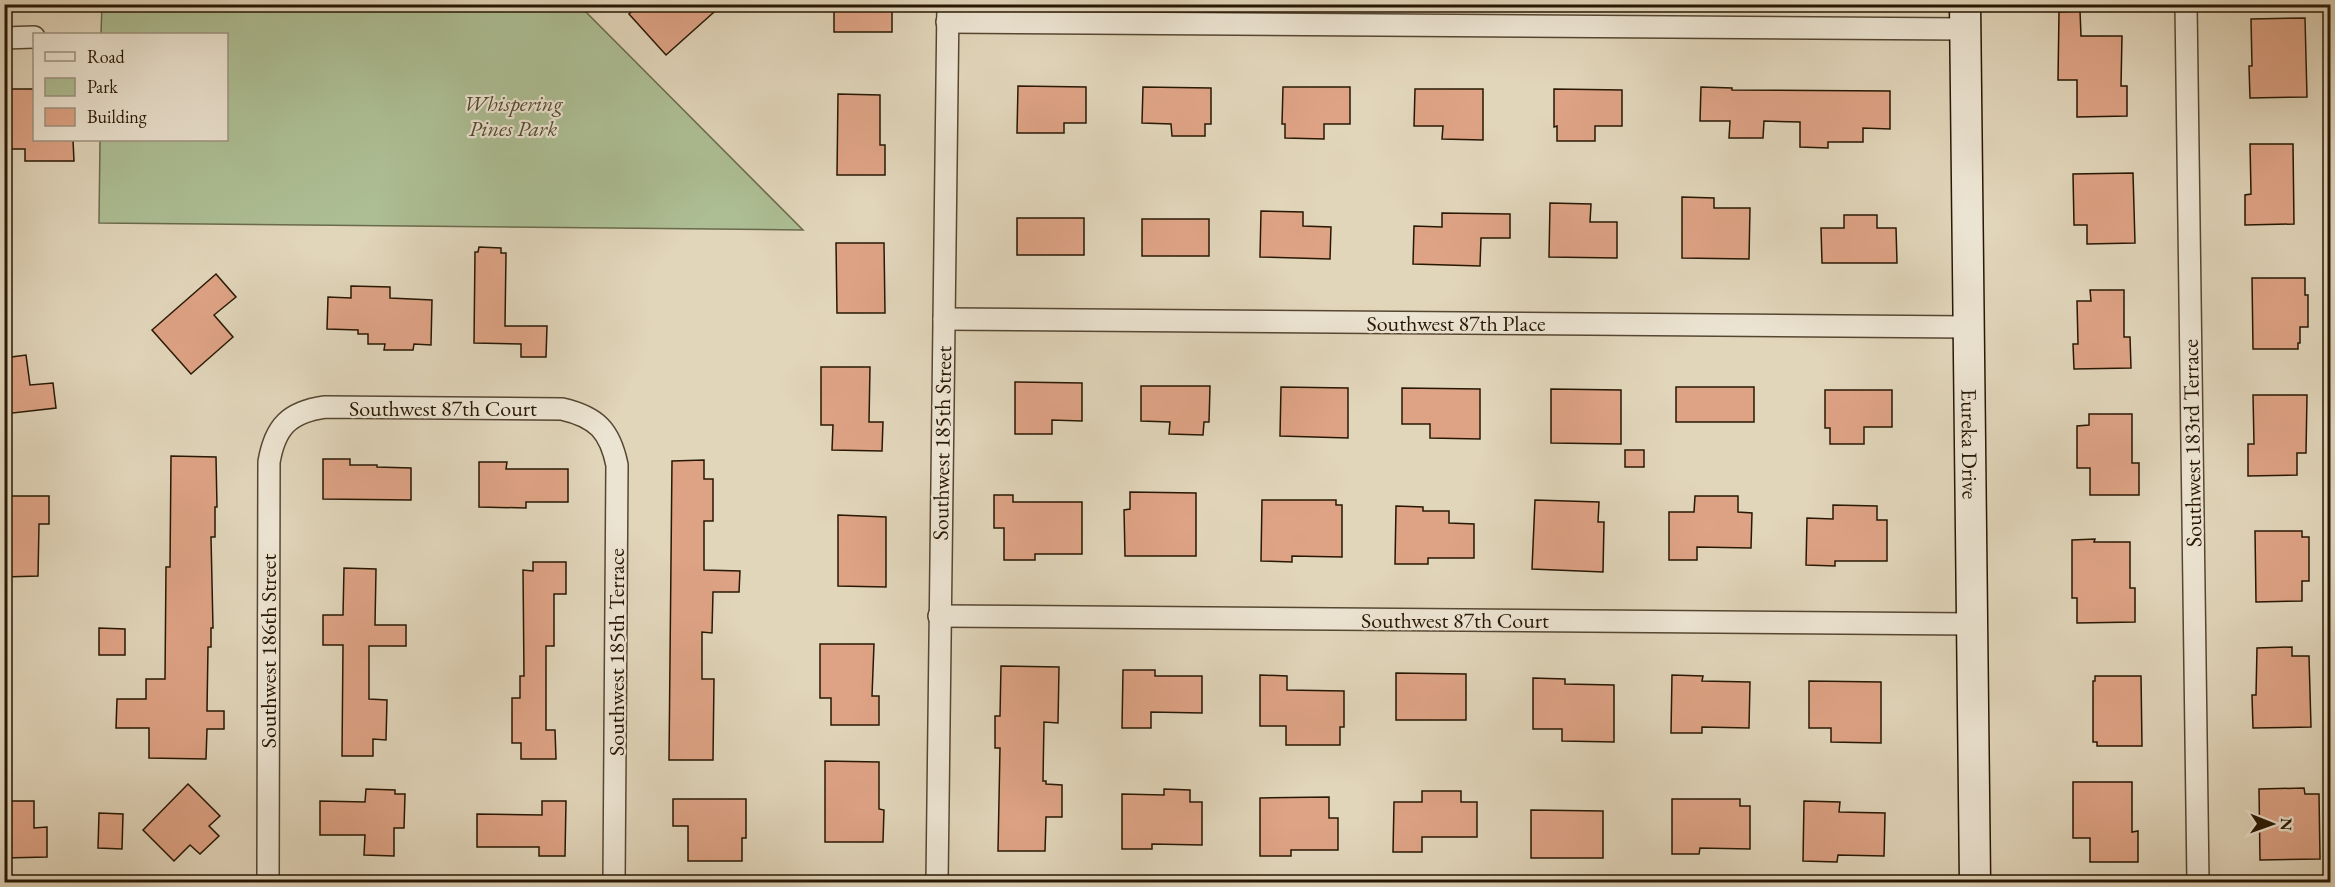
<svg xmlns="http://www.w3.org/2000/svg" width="2335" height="887" font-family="'EB Garamond',serif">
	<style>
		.green { fill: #adbe94; stroke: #6a6b4c; stroke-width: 1.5 }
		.building { fill: #dea385; stroke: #281804; stroke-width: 1.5 }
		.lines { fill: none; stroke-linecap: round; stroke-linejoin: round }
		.street-casing { stroke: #564732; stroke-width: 24 }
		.secondary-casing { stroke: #281804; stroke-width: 33 }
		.street { stroke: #ece4d2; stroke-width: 21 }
		.secondary { stroke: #ece4d2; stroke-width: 30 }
		.labels { text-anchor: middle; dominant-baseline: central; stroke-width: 4.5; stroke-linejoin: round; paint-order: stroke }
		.park-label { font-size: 22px; font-style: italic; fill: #504a2f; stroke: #ece4d2 }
		.street-label { font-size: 22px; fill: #281804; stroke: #ece4d2 }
	</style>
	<rect width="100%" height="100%" fill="#e1d5ba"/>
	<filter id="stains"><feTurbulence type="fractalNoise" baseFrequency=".00333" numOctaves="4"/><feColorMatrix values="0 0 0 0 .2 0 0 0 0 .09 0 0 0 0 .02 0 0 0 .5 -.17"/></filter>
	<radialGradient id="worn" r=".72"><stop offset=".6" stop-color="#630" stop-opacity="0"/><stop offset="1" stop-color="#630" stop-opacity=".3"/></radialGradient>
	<polygon class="green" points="578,4 803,230 99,223 100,140 226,140 226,34 101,34 102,5"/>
	<g class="building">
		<polygon points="639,4 723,4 666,55 629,14"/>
		<rect x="834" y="4" width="58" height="28"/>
		<polygon points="2080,11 2081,36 2122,36 2121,86 2127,86 2127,116 2077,117 2077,80 2058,80 2059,12"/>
		<polygon points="2305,18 2307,97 2250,98 2249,66 2252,66 2251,19"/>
		<polygon points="1018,86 1086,87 1086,123 1064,123 1064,133 1017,133"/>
		<polygon points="1143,87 1211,88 1211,124 1205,124 1205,136 1172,136 1171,124 1142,123"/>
		<polygon points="1283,87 1350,87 1350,124 1324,124 1324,139 1285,138 1285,124 1282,124"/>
		<polygon points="1701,87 1732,88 1732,90 1890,91 1890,129 1863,128 1863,142 1828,142 1828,148 1800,147 1800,122 1764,121 1763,138 1729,138 1730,121 1700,121"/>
		<polygon points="9,89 34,89 34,140 73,140 74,161 25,161 25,149 9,149"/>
		<polygon points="1415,89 1483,89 1483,140 1442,139 1443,126 1414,126"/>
		<polygon points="1554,89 1622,90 1622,126 1595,126 1595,141 1557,141 1557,126 1554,127"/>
		<polygon points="838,94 880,95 880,145 885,145 885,175 837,175"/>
		<polygon points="2250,144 2293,144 2294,224 2245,225 2245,195 2251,194"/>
		<polygon points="2133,173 2135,243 2087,244 2087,225 2074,225 2073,174"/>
		<polygon points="1682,197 1714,198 1714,208 1750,208 1749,259 1682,258"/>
		<polygon points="1550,203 1591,204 1590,222 1617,222 1617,258 1549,257"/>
		<polygon points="1261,211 1303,212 1303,226 1331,227 1330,259 1260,257"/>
		<polygon points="1442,213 1510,214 1510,238 1481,238 1480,266 1413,264 1414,226 1442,227"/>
		<polygon points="1844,215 1877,215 1877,228 1896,228 1897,263 1822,263 1821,228 1844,228"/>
		<rect x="1017" y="218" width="67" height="37"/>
		<rect x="1142" y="219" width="67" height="37"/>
		<polygon points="836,243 884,243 885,313 837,313"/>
		<polygon points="479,247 501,248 501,253 506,253 505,326 547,326 546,357 521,357 521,344 474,343 475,252 478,252"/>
		<polygon points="216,274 236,297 214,315 233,337 191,374 152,330"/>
		<polygon points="2252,278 2305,278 2305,295 2308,295 2308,327 2300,327 2300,343 2298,343 2298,349 2253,349"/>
		<polygon points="351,286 390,287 390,298 432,300 431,345 414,344 413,350 384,350 385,344 368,344 368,334 358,334 358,330 327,329 328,297 351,298"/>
		<polygon points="2090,290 2124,290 2124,337 2130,337 2131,368 2074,369 2073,344 2078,344 2077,301 2091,301"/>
		<polygon points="26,355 30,385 53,383 56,408 4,414 4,358"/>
		<polygon points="821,367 870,367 869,422 883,422 882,451 832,450 833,425 821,425"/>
		<polygon points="1015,382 1082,383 1082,421 1052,420 1052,434 1015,434"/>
		<polygon points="1141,386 1210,386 1209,422 1204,422 1203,435 1169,434 1170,422 1141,421"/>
		<polygon points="1281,387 1348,388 1348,438 1280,436"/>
		<rect x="1676" y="387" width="78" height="35"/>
		<polygon points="1402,388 1480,389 1480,439 1430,438 1430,424 1402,424"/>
		<polygon points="1551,389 1621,390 1621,444 1551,443"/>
		<polygon points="1825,390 1892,390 1892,427 1864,427 1864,444 1830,444 1830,428 1825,428"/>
		<polygon points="2253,395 2307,395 2306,453 2297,453 2297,475 2248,476 2248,444 2254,444"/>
		<polygon points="2089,414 2132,414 2132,463 2139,463 2139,495 2090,495 2090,468 2077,468 2077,426 2089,425"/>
		<rect x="1625" y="450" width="19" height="17"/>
		<polygon points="171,456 216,457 217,507 215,507 215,537 211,537 213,628 211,628 211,647 208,647 207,711 224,711 224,729 207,729 206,759 149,758 149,728 116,728 117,699 146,699 146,679 165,679 166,567 170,567"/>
		<polygon points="323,459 350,459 350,465 377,465 377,467 411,468 411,500 323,499"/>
		<polygon points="704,460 704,479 713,479 713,521 704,521 704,570 740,571 739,592 713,592 712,633 702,632 702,679 714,679 713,760 669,760 672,461"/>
		<polygon points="479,462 507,462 506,469 568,469 568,502 526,502 526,508 479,507"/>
		<polygon points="1130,492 1196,493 1196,556 1125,556 1124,510 1130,509"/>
		<polygon points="994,495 1013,495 1013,502 1082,502 1082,554 1035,554 1035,560 1004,560 1004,528 994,528"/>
		<polygon points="4,496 49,496 49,524 39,524 38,576 4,577"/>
		<polygon points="1695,496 1738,496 1738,512 1752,513 1751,548 1697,547 1697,560 1669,560 1669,512 1694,512"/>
		<polygon points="1262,500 1336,500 1336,505 1342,505 1342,557 1292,556 1292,562 1261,561"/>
		<polygon points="1535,500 1599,502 1598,522 1604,522 1603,572 1532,569"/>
		<polygon points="1833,505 1877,506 1877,520 1887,520 1887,561 1835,561 1835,566 1806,565 1807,518 1833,519"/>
		<polygon points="1396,506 1423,507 1423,511 1449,511 1449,523 1474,524 1474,558 1428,558 1428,564 1395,564"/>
		<polygon points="838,515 886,517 886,587 838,586"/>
		<polygon points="2255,531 2302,531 2302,537 2309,537 2309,581 2302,581 2302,601 2256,602"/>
		<polygon points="2095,539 2094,542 2130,542 2130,588 2135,588 2135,622 2077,623 2077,598 2072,598 2072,540"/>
		<polygon points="533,562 566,562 566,594 554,594 554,646 546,646 546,730 555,730 556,759 521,759 521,743 512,743 512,698 520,698 520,676 524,676 523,570 533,571"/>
		<polygon points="344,568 376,569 375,625 406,625 406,646 369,646 369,699 387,700 386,740 373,739 373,756 342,756 343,645 323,645 323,615 343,615"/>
		<polygon points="99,628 125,629 125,655 99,655"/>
		<polygon points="820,644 874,644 872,696 879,696 879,725 831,725 831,698 820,698"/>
		<polygon points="2292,647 2292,656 2309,656 2311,727 2253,728 2252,695 2256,695 2257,648"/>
		<polygon points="1001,666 1059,667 1058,723 1044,722 1043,781 1046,781 1046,784 1062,785 1062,817 1046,817 1045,851 998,851 1000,748 995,748 995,716 1000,716"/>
		<polygon points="1123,670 1155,670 1155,676 1202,676 1202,713 1151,712 1151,728 1122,728"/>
		<polygon points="1396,673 1466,674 1466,720 1396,720"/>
		<polygon points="1260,675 1287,676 1287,690 1344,691 1344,727 1340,727 1340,745 1286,745 1286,726 1260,726"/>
		<polygon points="1672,675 1703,676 1702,681 1750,682 1749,728 1702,727 1702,733 1671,733"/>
		<polygon points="2095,676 2141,676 2142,746 2097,746 2097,742 2093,742 2093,681 2095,681"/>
		<polygon points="1533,678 1565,679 1565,684 1614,685 1614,742 1562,741 1562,729 1533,729"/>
		<polygon points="1809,681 1881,682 1881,743 1831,742 1831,728 1809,728"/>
		<polygon points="825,761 879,762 879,809 884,810 883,842 825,842"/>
		<polygon points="2073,782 2132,782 2132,832 2138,831 2138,862 2090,862 2090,838 2073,838"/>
		<polygon points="188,784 220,816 209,826 219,836 200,854 190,845 174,861 143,830"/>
		<polygon points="2304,788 2305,794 2319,794 2320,859 2260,860 2259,789"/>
		<polygon points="366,789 395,790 395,794 405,794 404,828 394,828 394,856 364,855 365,835 320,835 320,801 365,802"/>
		<polygon points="1164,789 1190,790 1190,802 1202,802 1202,845 1152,844 1152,849 1122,849 1122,794 1164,795"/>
		<polygon points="1422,791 1461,791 1461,802 1477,802 1477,837 1422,837 1422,852 1393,852 1394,802 1422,802"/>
		<polygon points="1329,797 1329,818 1338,818 1338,850 1291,850 1291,856 1260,856 1260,798"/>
		<polygon points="673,799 746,799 746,838 742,838 742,861 688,861 688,826 673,826"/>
		<polygon points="1672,799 1740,799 1740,806 1750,806 1750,849 1700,848 1699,854 1672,854"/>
		<polygon points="4,801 34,801 34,828 47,827 47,857 4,858"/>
		<polygon points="542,801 566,801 565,856 539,856 539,847 477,847 477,814 542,815"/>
		<polygon points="1804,801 1840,802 1839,812 1885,813 1884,856 1838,855 1837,862 1803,861"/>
		<polygon points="1531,810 1603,811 1603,858 1531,858"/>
		<polygon points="99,813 123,814 122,849 98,848"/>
	</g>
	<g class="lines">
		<g class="street-casing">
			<g id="street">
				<polyline points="2186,4 2198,882"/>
				<polyline points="947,22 1965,29"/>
				<polyline points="4,38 34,37"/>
				<polyline points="944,319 1968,327"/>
				<polyline points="939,616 1972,624"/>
				<path d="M268,882L269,462C275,427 289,412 325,407L562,409C597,417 610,431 617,465L614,882"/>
				<polyline points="937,882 948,4"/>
			</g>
		</g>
		<g class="secondary-casing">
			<g id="secondary">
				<path id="s1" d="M1965,4L1975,882"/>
			</g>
		</g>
		<use href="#street" class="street"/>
		<use href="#secondary" class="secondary"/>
	</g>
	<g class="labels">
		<g class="park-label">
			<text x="513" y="103">Whispering<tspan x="513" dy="25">Pines Park</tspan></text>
		</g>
		<g class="street-label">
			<text x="1456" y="323">Southwest 87th Place</text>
			<text x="443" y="408">Southwest 87th Court</text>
			<text transform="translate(942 443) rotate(-89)">Southwest 185th Street</text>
			<text transform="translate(2192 443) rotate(-91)">Southwest 183rd Terrace</text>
			<text stroke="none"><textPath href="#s1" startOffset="440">Eureka Drive</textPath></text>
			<text x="1455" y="620">Southwest 87th Court</text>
			<text transform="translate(268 651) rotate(-90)">Southwest 186th Street</text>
			<text transform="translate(616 652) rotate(-90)">Southwest 185th Terrace</text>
		</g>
	</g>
	<rect width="2335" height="887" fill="none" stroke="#e1d5ba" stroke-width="24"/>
	<rect x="6" y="6" width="2323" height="875" fill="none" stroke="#281804" stroke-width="3"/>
	<rect x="12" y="12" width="2311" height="863" fill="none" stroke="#281804" stroke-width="1.5"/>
	<rect x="33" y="33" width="195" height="108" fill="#ece4d2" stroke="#9e9280" stroke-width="1.5"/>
	<rect x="45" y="52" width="30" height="9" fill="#ece4d2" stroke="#9e9280" stroke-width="1.5"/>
	<text x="87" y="63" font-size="18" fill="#281804">Road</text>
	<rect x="45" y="78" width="30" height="18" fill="#adbe94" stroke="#9e9280" stroke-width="1.5"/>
	<text x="87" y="93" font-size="18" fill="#281804">Park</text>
	<rect x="45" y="108" width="30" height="18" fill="#dea385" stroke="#9e9280" stroke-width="1.5"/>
	<text x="87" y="123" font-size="18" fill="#281804">Building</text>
	<g transform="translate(2272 824) rotate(91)" stroke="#ece4d2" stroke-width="4.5" paint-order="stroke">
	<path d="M0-4.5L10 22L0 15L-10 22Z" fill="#281804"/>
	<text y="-9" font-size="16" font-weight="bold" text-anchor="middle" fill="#281804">N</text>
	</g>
	<rect width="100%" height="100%" filter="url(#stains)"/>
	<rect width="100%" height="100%" fill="url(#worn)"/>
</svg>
